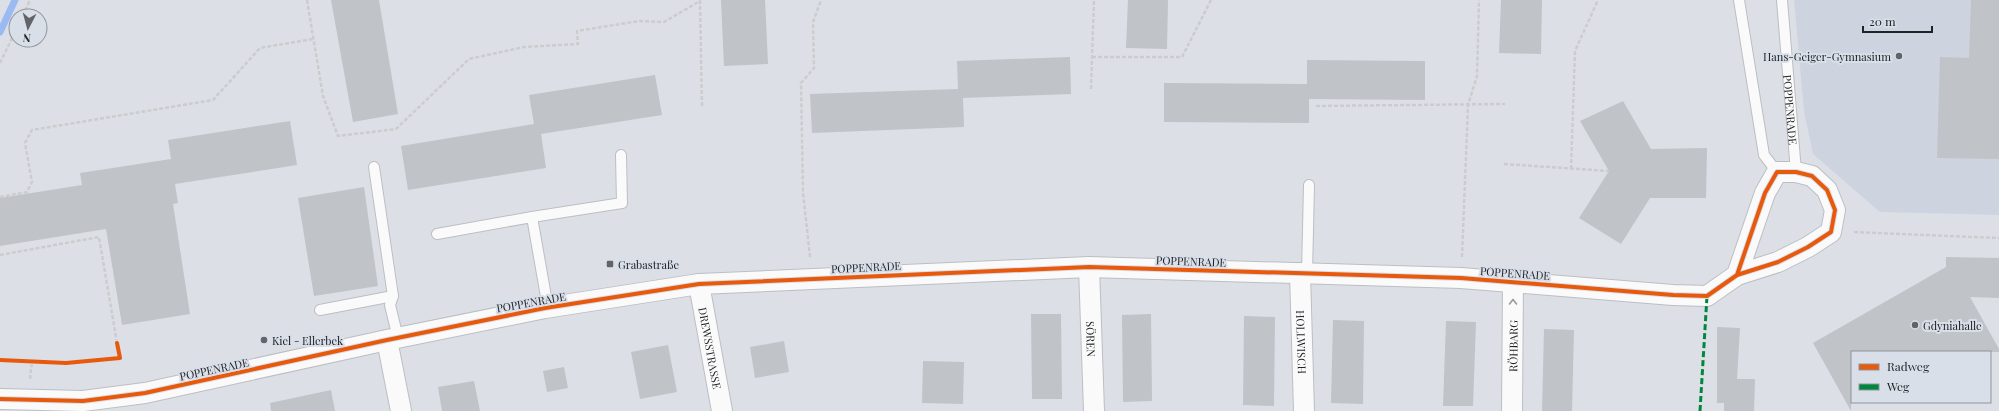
<svg xmlns="http://www.w3.org/2000/svg" width="1999" height="411" font-family="'Playfair Display',serif">
	<style>
		.built { fill: #cdd4df }
		.lines { fill: none; stroke-linecap: round; stroke-linejoin: round }
		.stream { stroke: #9bbaf2; stroke-width: 7 }
		.building { fill: #c0c3c7 }
		.service-casing { stroke: #bcbec2; stroke-width: 12 }
		.minor-casing { stroke: #bcbec2; stroke-width: 22 }
		.path { stroke: #ccccce; stroke-width: 2.5; stroke-dasharray: 4 2; stroke-linecap: butt }
		.service { stroke: #fafafb; stroke-width: 10 }
		.minor { stroke: #fafafb; stroke-width: 20 }
		.quiet { stroke: #00873e; stroke-width: 3; stroke-dasharray: 6 3; stroke-linecap: butt }
		.cycleway-casing { stroke: #d9dfe9; stroke-width: 6 }
		.cycleway { stroke: #e8590c; stroke-width: 4 }
		.oneway { stroke: #98999b }
		.poi-dot { fill: #626469; stroke: #d9dfe9; stroke-width: 1.5 }
		.labels { text-anchor: middle; dominant-baseline: central; stroke-width: 4; stroke-linejoin: round; paint-order: stroke }
		.poi-label { font-size: 11px; fill: #202226; stroke: #d9dfe9; text-anchor: start }
		.street-label { font-size: 11px; fill: #202226; stroke: #d9dfe9 }
	</style>
	<rect width="100%" height="100%" fill="#dce0e6"/>
	<polygon class="built" points="1794,0 1999,0 1999,215 1880,212 1813,154 1804,112"/>
	<g class="lines">
		<polyline class="stream" points="0,32 15,0"/>
	</g>
	<g class="building">
		<polygon points="331,0 379,0 398,114 353,122"/>
		<polygon points="721,0 765,0 768,64 724,66"/>
		<polygon points="1128,0 1168,0 1167,49 1126,48"/>
		<polygon points="1501,0 1542,0 1541,54 1499,53"/>
		<polygon points="1971,0 1999,0 1999,159 1937,158 1940,57 1969,58"/>
		<polygon points="1070,57 1071,94 963,98 964,127 812,133 810,94 958,89 957,61"/>
		<polygon points="1307,60 1425,61 1425,100 1309,99 1309,123 1164,122 1164,83 1307,84"/>
		<polygon points="655,75 662,115 541,134 546,168 408,190 401,146 534,124 529,95"/>
		<polygon points="1623,101 1651,149 1707,148 1706,198 1650,198 1621,244 1579,218 1609,171 1580,121"/>
		<polygon points="290,121 297,165 175,184 178,203 173,204 190,314 122,325 106,229 0,246 0,198 82,185 80,173 171,159 168,140"/>
		<polygon points="364,187 378,286 314,296 298,198"/>
		<polygon points="1946,257 1999,258 1999,298 1970,297 1999,349 1999,352 1852,352 1851,411 1813,343 1946,267"/>
		<polygon points="1031,314 1061,314 1062,399 1032,399"/>
		<polygon points="1151,314 1152,401 1123,402 1122,315"/>
		<polygon points="1244,316 1275,317 1274,406 1243,405"/>
		<polygon points="1333,320 1364,321 1363,404 1331,403"/>
		<polygon points="1446,321 1476,322 1473,406 1443,406"/>
		<polygon points="1717,327 1740,328 1737,379 1755,379 1754,411 1724,411 1724,403 1717,403"/>
		<polygon points="1544,329 1574,330 1572,411 1542,411"/>
		<polygon points="784,341 789,372 755,378 750,347"/>
		<polygon points="668,345 677,392 640,399 631,352"/>
		<polygon points="923,361 964,362 963,404 922,403"/>
		<polygon points="564,367 568,388 547,392 543,371"/>
		<polygon points="474,381 480,411 442,411 438,387"/>
		<polygon points="331,390 335,411 271,411 270,403"/>
	</g>
	<g class="lines">
		<g class="service-casing">
			<g id="service">
				<polyline points="1739,0 1764,155 1777,172"/>
				<path id="s1" d="M1782,0L1796,172"/>
				<polyline points="374,167 393,296 390,305 398,338"/>
				<polyline points="532,217 622,203 621,155"/>
				<polyline points="437,234 532,217 548,308"/>
				<polyline points="1307,273 1309,185"/>
				<polyline points="320,310 393,296"/>
			</g>
		</g>
		<g class="minor-casing">
			<g id="minor">
				<path id="s2" d="M1089,267L1094,411"/>
				<path id="s3" d="M1300,273L1304,411"/>
				<path id="s4" d="M699,284L722,411"/>
				<polyline points="387,340 401,411"/>
				<polyline points="0,399 83,401 145,393 387,340 545,308 699,284 1089,267 1461,278 1673,295 1707,296 1737,275 1778,262 1808,247 1831,232 1835,210 1827,190 1812,176 1796,172 1777,172 1765,193 1737,275"/>
				<path id="s5" d="M1512,411L1513,282"/>
			</g>
		</g>
		<g class="path">
			<polyline points="307,0 323,96 338,136 396,129 469,59 524,47 578,44 577,31 639,21 664,22 700,1"/>
			<polyline points="700,0 702,108"/>
			<polyline points="23,16 30,0"/>
			<polyline points="1092,57 1182,57 1211,0"/>
			<polyline points="0,63 16,30"/>
			<polyline points="1091,89 1094,0"/>
			<polyline points="1316,106 1505,104"/>
			<polyline points="1504,164 1609,171"/>
			<polyline points="1571,169 1575,51 1598,0"/>
			<polyline points="0,197 27,192 32,182 25,143 32,130 213,100 260,48 313,39"/>
			<polyline points="1854,232 1999,238"/>
			<polyline points="0,255 99,237 117,343"/>
			<polyline points="810,257 803,192 801,83 814,68 813,22 821,0"/>
			<polyline points="1462,257 1468,105 1477,76 1479,0"/>
			<polyline points="30,379 32,362"/>
		</g>
		<use href="#service" class="service"/>
		<use href="#minor" class="minor"/>
		<polyline class="quiet" points="1700,411 1707,296"/>
		<g class="cycleway-casing">
			<g id="cycleway">
				<polyline points="0,360 66,363 120,358 117,343"/>
				<polyline points="0,399 83,401 145,393 387,340 545,308 699,284 1089,267 1461,278 1673,295 1707,296 1737,275 1778,262 1808,247 1831,232 1835,210 1827,190 1812,176 1796,172 1777,172 1765,193 1737,275"/>
			</g>
		</g>
		<use href="#cycleway" class="cycleway"/>
	</g>
	<defs><path id="oneway-chevron" d="M-2-3.5L2.5 0L-2 3.5" fill="none" stroke-width="1.6" stroke-linecap="round" stroke-linejoin="round"/></defs>
	<use class="oneway" href="#oneway-chevron" transform="translate(1513 302) rotate(-90)"/>
	<g class="poi-dot">
		<circle cx="1899" cy="56" r="4"/>
		<rect x="606" y="260" width="8" height="8" rx="2"/>
		<circle cx="1915" cy="325" r="4"/>
		<circle cx="264" cy="340" r="4"/>
	</g>
	<g class="labels">
		<g class="poi-label">
			<text x="1891" y="56" text-anchor="end">Hans-Geiger-Gymnasium</text>
			<text x="618" y="264">Grabastraße</text>
			<text x="1923" y="325">Gdyniahalle</text>
			<text x="272" y="340">Kiel - Ellerbek</text>
		</g>
		<g class="street-label">
			<text stroke="none"><textPath href="#s1" startOffset="110">POPPENRADE</textPath></text>
			<text transform="translate(1191 261) rotate(2)">POPPENRADE</text>
			<text transform="translate(866 267) rotate(-3)">POPPENRADE</text>
			<text transform="translate(1515 273) rotate(4)">POPPENRADE</text>
			<text transform="translate(531 302) rotate(-10)">POPPENRADE</text>
			<text stroke="none"><textPath href="#s2" startOffset="72">SÖREN</textPath></text>
			<text stroke="none"><textPath href="#s3" startOffset="69">HOLLWISCH</textPath></text>
			<text stroke="none"><textPath href="#s5" startOffset="65">RÖHBARG</textPath></text>
			<text stroke="none"><textPath href="#s4" startOffset="65">DREWSSTRASSE</textPath></text>
			<text transform="translate(214 369) rotate(-12)">POPPENRADE</text>
		</g>
	</g>
	<rect x="1851" y="351" width="140" height="52" fill="#d9dfe9" stroke="#8f939b"/>
	<rect x="1859" y="364" width="20" height="6" fill="#e8590c" stroke="#8f939b"/>
	<text x="1887" y="371" font-size="12" fill="#202226">Radweg</text>
	<rect x="1859" y="384" width="20" height="6" fill="#00873e" stroke="#8f939b"/>
	<text x="1887" y="391" font-size="12" fill="#202226">Weg</text>
	<g transform="translate(28 28) rotate(186)"><circle r="19" fill="#d9dfe9" stroke="#8f939b"/>
	<path d="M0-3L7 15L0 10L-7 15Z" fill="#626469"/>
	<text y="-6" font-size="11" font-weight="bold" text-anchor="middle" fill="#202226">N</text>
	</g>
	<path d="M1863 26v6h69v-6" fill="none" stroke="#202226" stroke-width="2"/>
	<text x="1869" y="26" font-size="12" fill="#202226" stroke="#d9dfe9" stroke-width="3" paint-order="stroke">20 m</text>
</svg>
